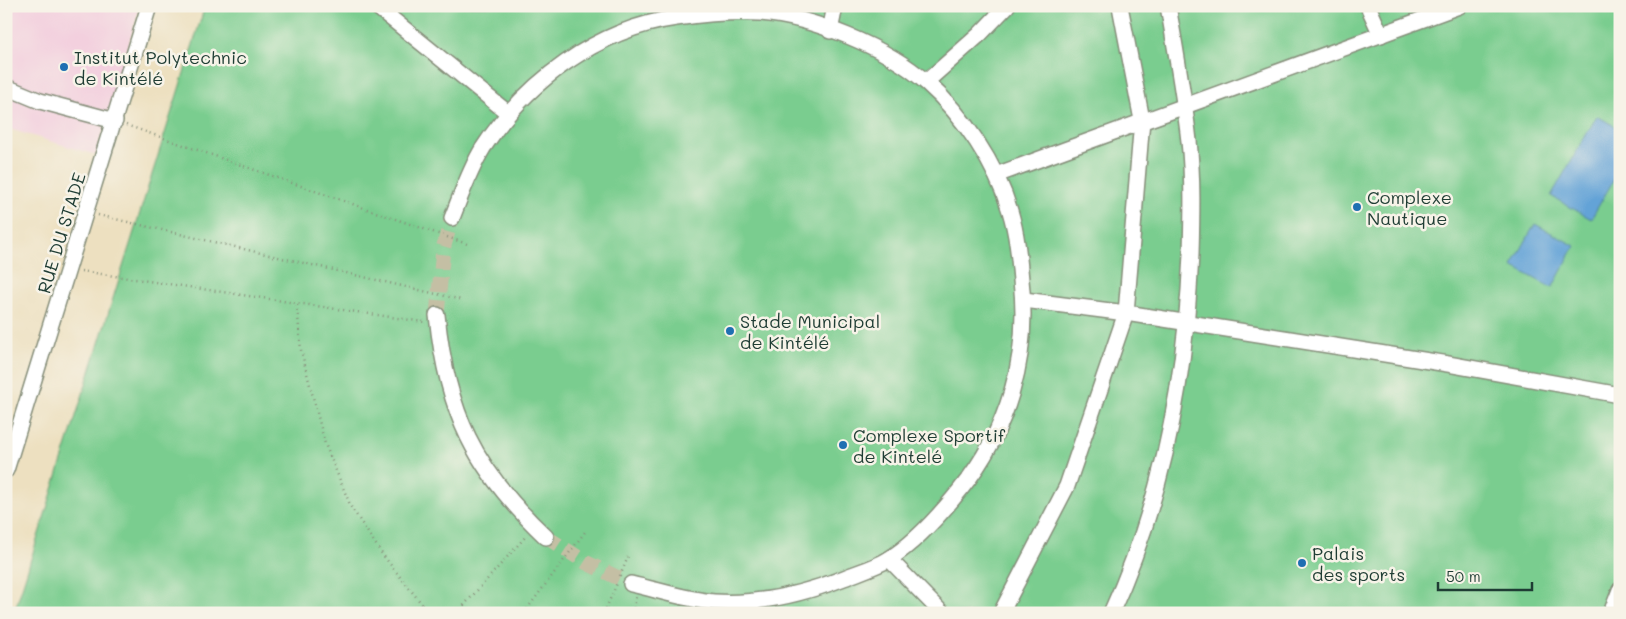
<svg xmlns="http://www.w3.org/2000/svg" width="1626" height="619" font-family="Mali,sans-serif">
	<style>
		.built { fill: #f3cfde }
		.green { fill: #7acd8f; stroke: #4c8562 }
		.water { fill: #64a3d7; stroke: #427086 }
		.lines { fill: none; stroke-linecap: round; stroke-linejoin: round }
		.minor-tunnel { stroke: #c4bfa4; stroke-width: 15; stroke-dasharray: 15 8; stroke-linecap: butt }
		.minor-casing { stroke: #868e7a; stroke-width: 18 }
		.path { stroke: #868e7a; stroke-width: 2.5; stroke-dasharray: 1 4; stroke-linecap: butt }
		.minor { stroke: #fff; stroke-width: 15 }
		.poi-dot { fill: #1f6fb2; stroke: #f7f3e8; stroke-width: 2 }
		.labels { text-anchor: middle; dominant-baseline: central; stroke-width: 5; stroke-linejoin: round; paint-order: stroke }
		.poi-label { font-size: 18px; fill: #1f3d34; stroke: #f7f3e8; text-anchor: start }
		.street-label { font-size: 18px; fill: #1f3d34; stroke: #f7f3e8 }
	</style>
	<rect width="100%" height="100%" fill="#f7f3e8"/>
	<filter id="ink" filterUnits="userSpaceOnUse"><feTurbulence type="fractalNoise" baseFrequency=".02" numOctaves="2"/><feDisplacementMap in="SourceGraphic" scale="10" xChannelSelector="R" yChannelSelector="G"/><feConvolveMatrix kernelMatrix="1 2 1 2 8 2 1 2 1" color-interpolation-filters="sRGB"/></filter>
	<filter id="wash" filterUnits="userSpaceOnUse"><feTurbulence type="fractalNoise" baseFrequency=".0096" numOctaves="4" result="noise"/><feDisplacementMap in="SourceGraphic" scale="20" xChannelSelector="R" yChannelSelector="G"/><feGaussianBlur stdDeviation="1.12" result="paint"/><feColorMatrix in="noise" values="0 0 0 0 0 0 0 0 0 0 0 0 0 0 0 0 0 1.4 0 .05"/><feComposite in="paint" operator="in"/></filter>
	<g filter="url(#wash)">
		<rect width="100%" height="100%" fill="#ede0c0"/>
		<polygon class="built" points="6,6 140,6 96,155 6,128"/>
		<polygon class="green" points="205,6 1620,6 1620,613 14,613"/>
		<g class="water">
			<polygon points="1597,116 1620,129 1620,169 1591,219 1551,196"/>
			<polygon points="1535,224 1575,246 1552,288 1512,266"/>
		</g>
	</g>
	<g filter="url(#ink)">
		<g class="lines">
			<g class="minor-tunnel">
				<polyline points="437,315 443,249 452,218"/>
				<polyline points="546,537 587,563 631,584"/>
			</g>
			<g class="minor-casing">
				<g id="minor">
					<polyline points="376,6 508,113"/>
					<polyline points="1368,6 1381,35"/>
					<polyline points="830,31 835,6"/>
					<polyline points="926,82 980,34 1007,6"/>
					<polyline points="6,87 40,101 115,121"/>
					<polyline points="996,175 1459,6"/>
					<path d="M452,218C461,195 470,169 483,148C526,82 597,29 676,18C704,14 732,11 760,13C812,17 887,47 927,83C963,115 996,164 1010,211C1017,234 1019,257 1021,280C1030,356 1008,431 960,490C940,515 916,542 889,559C876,567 859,572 844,578C803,594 759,605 714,602C687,600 658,590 631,584"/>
					<polyline points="1024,300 1126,313 1448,364 1620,395"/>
					<path d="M437,315C447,413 474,469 546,537"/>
					<polyline points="6,470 149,6"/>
					<polyline points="889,559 942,613"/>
					<polyline points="1001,613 1067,486 1126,313 1142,120 1120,6"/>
					<path d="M1111,613C1163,500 1186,377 1191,254C1192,216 1193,178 1189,141C1184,96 1176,51 1168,6"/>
					<polyline points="1611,613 1620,590"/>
				</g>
			</g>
			<g class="path">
				<polyline points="126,125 470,245"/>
				<polyline points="98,215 462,300"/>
				<polyline points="81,271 424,322"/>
				<polyline points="297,305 301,350 325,444 351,507 382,554 429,613"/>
				<polyline points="620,576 628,557"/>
				<polyline points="457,613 527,535"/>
				<polyline points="524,613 585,532"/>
				<polyline points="604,613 618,581"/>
				<polyline points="633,613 636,597"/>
			</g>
			<use href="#minor" class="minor"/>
		</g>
	</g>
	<g class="poi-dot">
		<circle cx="64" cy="67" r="5"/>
		<circle cx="1357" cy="207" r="5"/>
		<circle cx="730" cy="331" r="5"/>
		<circle cx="843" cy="445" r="5"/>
		<circle cx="1302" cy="563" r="5"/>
	</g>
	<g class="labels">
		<g class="poi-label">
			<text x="74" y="57">Institut Polytechnic<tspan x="74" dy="21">de Kintélé</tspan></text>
			<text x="1367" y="197">Complexe<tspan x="1367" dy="21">Nautique</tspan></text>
			<text x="740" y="321">Stade Municipal<tspan x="740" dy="21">de Kintélé</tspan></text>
			<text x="853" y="435">Complexe Sportif<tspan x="853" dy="21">de Kintelé</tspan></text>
			<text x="1312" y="553">Palais<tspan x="1312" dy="21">des sports</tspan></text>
		</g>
		<g class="street-label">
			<text transform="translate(61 233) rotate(-73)">RUE DU STADE</text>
		</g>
	</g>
	<rect width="1626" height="619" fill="none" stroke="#f7f3e8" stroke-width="25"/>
	<path d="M1438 582v8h94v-8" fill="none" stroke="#1f3d34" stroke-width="2.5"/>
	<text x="1446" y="582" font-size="15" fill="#1f3d34" stroke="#f7f3e8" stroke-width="4" paint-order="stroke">50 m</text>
</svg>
